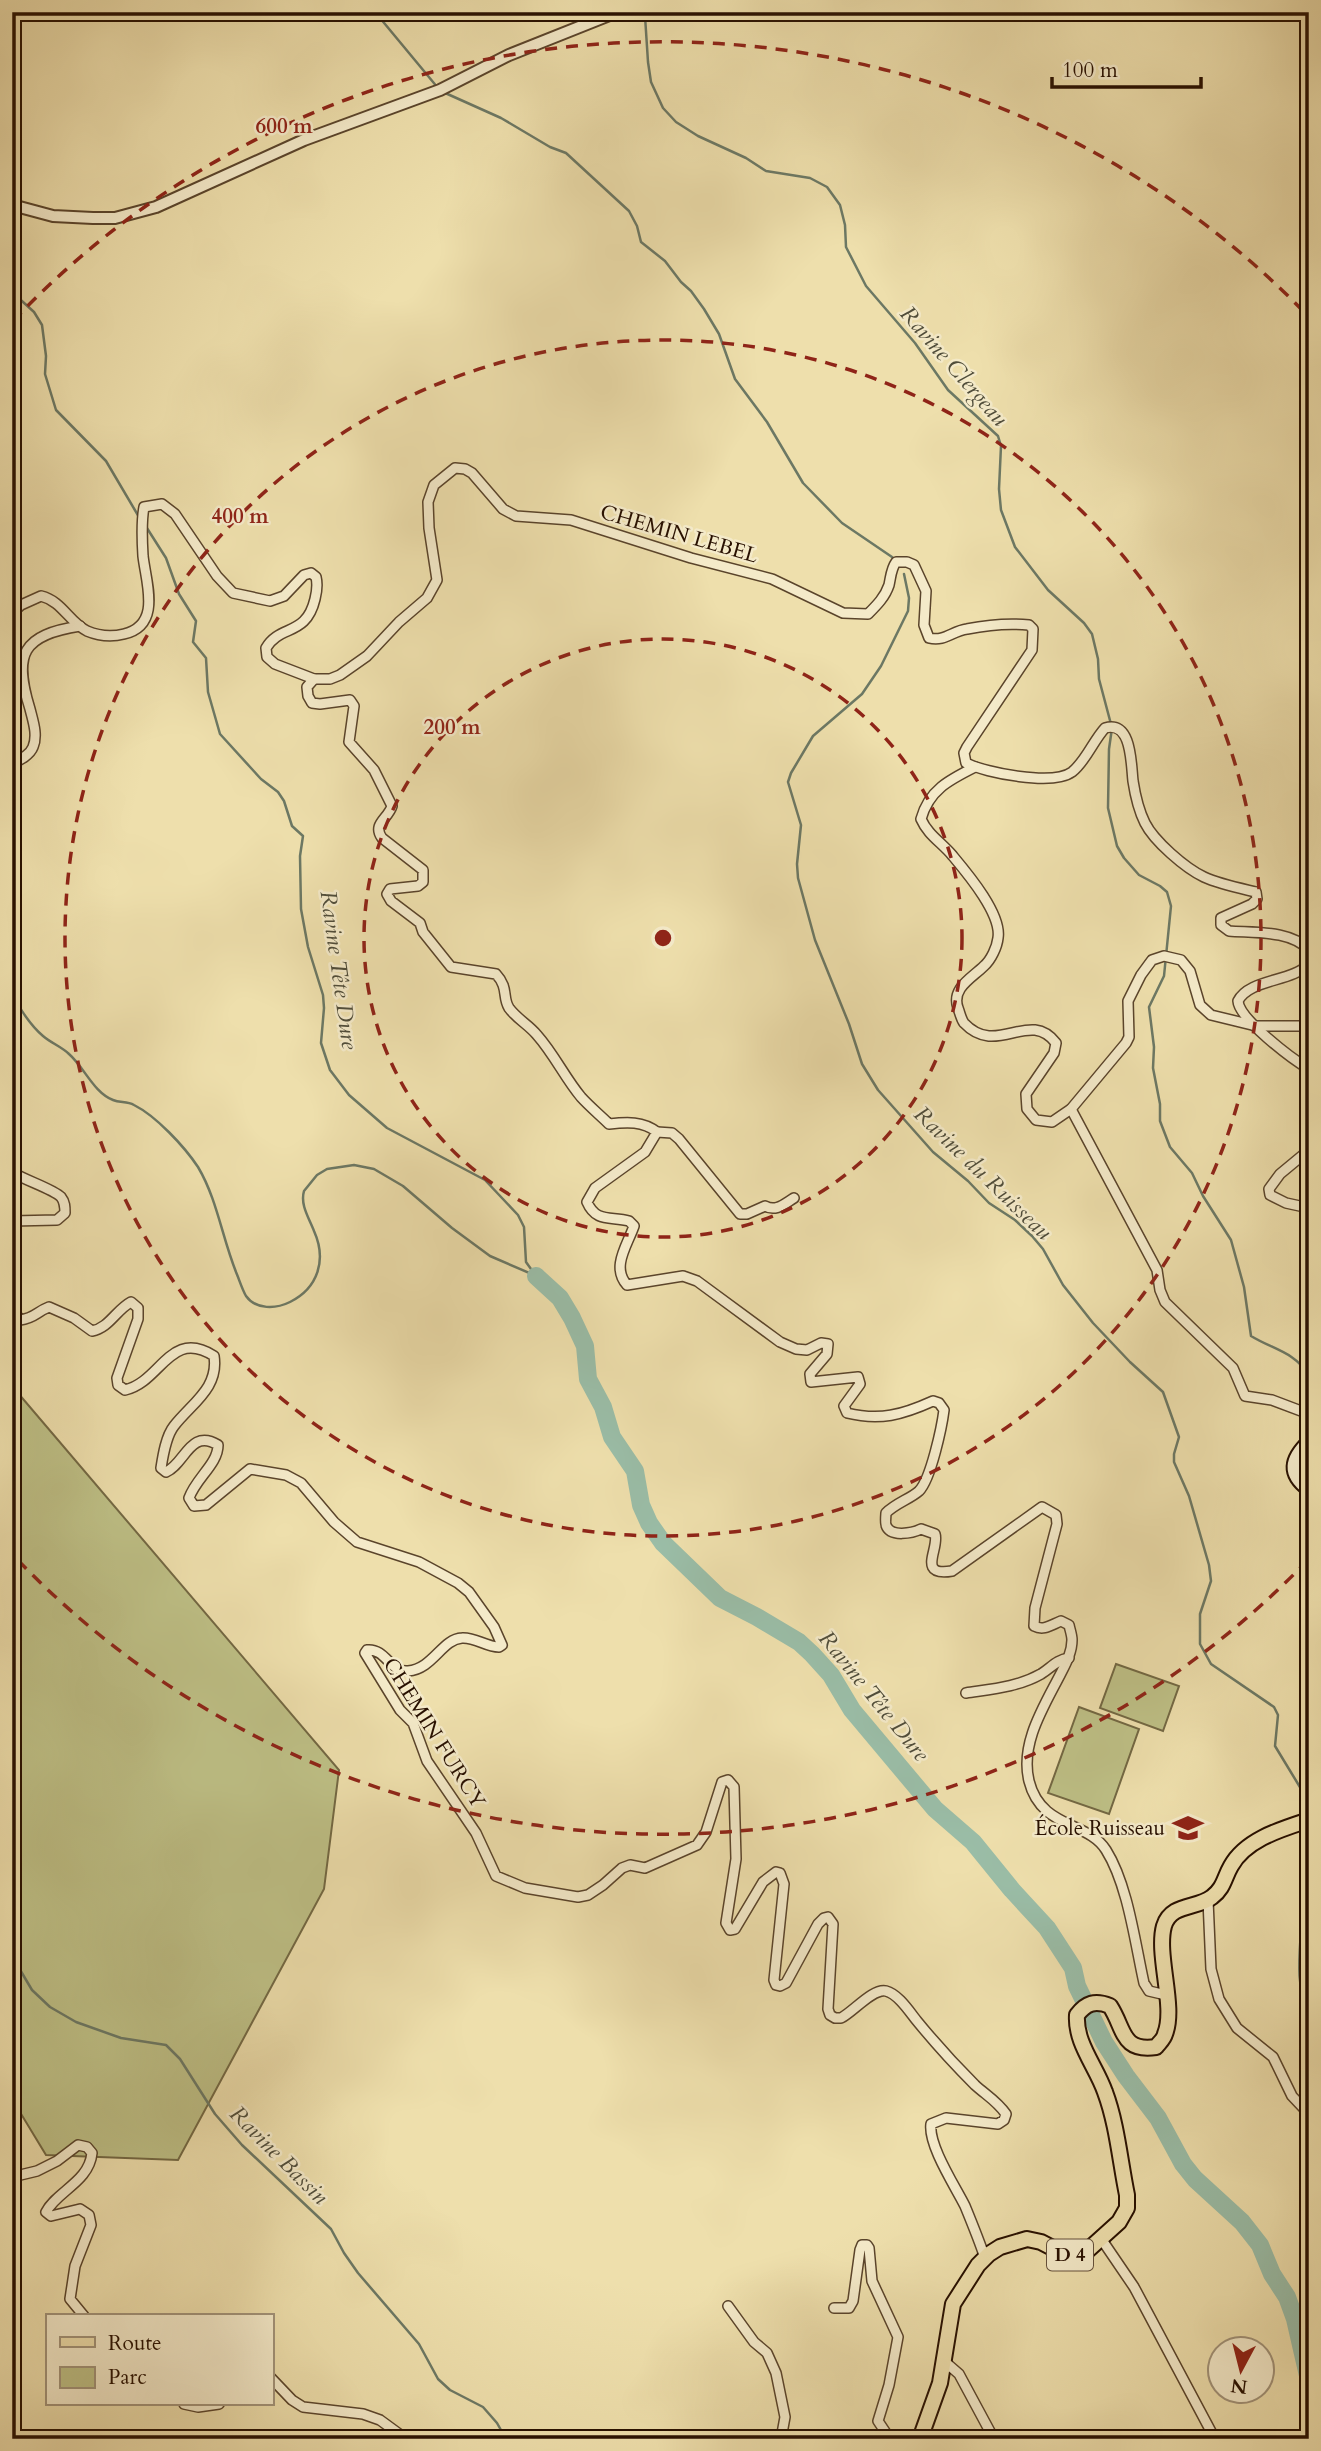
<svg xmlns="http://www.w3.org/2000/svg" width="1321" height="2451" font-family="Cardo,serif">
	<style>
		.green { fill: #bec086; stroke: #736843; stroke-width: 2 }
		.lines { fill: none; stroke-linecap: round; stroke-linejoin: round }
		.stream { stroke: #6c7864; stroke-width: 2.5 }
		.river { stroke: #9abda7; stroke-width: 18 }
		.minor-casing { stroke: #5a442b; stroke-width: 12 }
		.tertiary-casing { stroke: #5a442b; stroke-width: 14 }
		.secondary-casing { stroke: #281000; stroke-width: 16 }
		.primary-casing { stroke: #281000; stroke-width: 18 }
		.minor { stroke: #f4eac9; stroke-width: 9 }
		.tertiary { stroke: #f4eac9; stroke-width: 10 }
		.secondary { stroke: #f4eac9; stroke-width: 12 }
		.primary { stroke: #eedfac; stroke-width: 14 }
		.ring { fill: none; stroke: #8f2418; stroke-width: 3.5; stroke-dasharray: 12 9 }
		.labels { text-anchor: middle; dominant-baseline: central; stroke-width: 5; stroke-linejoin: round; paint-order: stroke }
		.shield { fill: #f4eac9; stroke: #65513c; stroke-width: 2 }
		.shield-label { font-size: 19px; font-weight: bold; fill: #281000 }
		.street-label { font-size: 21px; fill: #281000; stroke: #f4eac9 }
		.poi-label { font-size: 21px; fill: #281000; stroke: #f4eac9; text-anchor: end }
		.water-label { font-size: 23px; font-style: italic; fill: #504d3a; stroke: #f4eac9 }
		.centre { fill: #8f2418; stroke: #f4eac9; stroke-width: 3.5 }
		.ring-label { font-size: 21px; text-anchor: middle; font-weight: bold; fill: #8f2418; stroke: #f4eac9; stroke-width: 5; stroke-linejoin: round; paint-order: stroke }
	</style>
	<rect width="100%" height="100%" fill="#eedfac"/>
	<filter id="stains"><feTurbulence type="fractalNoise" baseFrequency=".00286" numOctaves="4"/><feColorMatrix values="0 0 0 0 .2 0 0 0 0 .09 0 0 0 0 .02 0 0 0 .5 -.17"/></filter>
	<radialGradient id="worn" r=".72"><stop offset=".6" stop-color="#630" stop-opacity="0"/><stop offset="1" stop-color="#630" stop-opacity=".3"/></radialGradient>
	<g class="green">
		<polygon points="12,1386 339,1770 324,1889 178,2160 46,2155 12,2099"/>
		<polygon points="1116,1664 1179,1686 1163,1731 1100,1708"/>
		<polygon points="1079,1707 1139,1729 1109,1814 1048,1793"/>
	</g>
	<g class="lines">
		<g class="stream">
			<polyline points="375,12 438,88"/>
			<path d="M645,16L648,62L651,82L663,108L676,122L698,136L746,158L766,171L810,178L827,187L840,205L845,225L846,247L866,286L915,343L948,390L998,436L1001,446L999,489L1001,510L1015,547L1048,590L1084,623L1092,634L1098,659L1099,679L1112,728L1109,749L1108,808L1117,846L1124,858L1139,875L1160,886L1167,892L1171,906L1164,976L1149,1007L1154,1047L1153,1068L1160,1104V1121L1170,1147L1192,1173L1203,1196L1231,1240L1244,1287L1251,1336C1274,1350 1293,1351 1309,1375"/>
			<polyline points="443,92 501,118 550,147 566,153 629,211 637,226 641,242 665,261 681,282 691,291 704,309 719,334 735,379 767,422 803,483 842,523 892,557"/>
			<polyline points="12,292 34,312 42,325 46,356 45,374 56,410 106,461 139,517"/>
			<polyline points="145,525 166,558 179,594 196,621 193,642 206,658 208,692 220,734 261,779 278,792 284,801 292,826 303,836 300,856 301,909 308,947 323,995 324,1008 321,1043 330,1070 349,1095 387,1128 485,1180 518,1215 524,1227 526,1262 536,1276"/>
			<polyline points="904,574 909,598 908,611 881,666 862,694 813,736 791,773 788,782 801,825 797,864 798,878 815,940 849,1024 862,1064 878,1090 933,1152 968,1181 989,1203 1015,1220 1032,1236 1043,1249 1063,1285 1093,1323 1130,1362 1163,1392 1179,1437 1174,1454 1174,1462 1189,1496 1209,1565 1211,1581 1200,1614 1200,1644 1211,1664 1274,1707 1278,1715 1275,1746 1309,1802"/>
			<path d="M12,994C20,1009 30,1025 43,1036C51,1043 62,1047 69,1054C84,1067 94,1093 113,1100C120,1103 127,1101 134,1105C156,1116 184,1146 198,1167C217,1199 222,1237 236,1272C239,1279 242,1289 246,1296C256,1310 276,1309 290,1302C318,1288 327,1260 314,1231C309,1218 300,1205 304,1191L317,1175L327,1169L354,1165L374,1169L403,1186L452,1228L490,1256L534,1275"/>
			<path d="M1309,1860C1303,1884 1302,1907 1301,1931C1299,1960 1296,1987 1309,2013"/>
			<polyline points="12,1934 19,1968 32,1990 50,2007 76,2022 121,2038 166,2045 180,2059 215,2114 242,2145 331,2229 344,2253 358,2273 419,2344 438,2379 450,2390 483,2407 497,2423 506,2439"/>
		</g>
		<polyline class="river" points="536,1276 560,1298 572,1318 585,1346 588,1379 603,1407 612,1437 635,1471 641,1505 649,1523 663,1543 720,1598 757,1617 799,1642 812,1654 831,1675 852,1710 935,1809 973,1842 1012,1890 1047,1928 1073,1968 1077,1986 1104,2042 1126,2076 1158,2118 1183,2164 1195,2179 1242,2222 1260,2245 1272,2274 1287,2297 1295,2319 1309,2380"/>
		<g class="minor-casing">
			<g id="minor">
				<path d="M12,613L21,605L41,596C62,601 69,622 87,631C99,636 112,637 124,634C162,625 146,583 143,556C142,540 141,523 144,507L162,504L175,514L217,576L233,593L270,601L284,596L304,575L311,573L316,577C318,585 317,591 315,599C306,637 280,624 266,648L267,657L275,664L314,679H330L340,675L367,656L399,622L427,598L437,580L429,528L428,502L434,485L455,468L465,469L472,473L503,509L516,516L571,520L691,558L772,579L843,613L868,614C877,605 885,597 889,585C891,576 891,569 896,562H907L914,565L926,591L924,625L929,638C945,642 952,631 967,629C987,625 1009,623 1029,625L1033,629L1032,650L967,747L964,753L966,763C986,773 1053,786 1072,772C1086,761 1093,741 1105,728C1132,720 1131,764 1133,781C1135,794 1139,811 1145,823C1154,841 1185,868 1204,877C1219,884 1239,888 1256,892L1257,899L1252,904L1221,918V925L1229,931C1254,933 1291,930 1309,950"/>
				<path d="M314,679L307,687L308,696L312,703L320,704L350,700L354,706L349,742L374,770L392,806C388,819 372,824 382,838L423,870V882L418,886L390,889L387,894L391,901L420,923L423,932L451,967L496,974C509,988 502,997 509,1008C517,1019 529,1025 537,1035C554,1054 565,1078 581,1097C590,1107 600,1115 609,1124C627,1122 643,1121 657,1132L645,1152L595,1188L587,1202C596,1223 611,1216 629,1221L634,1226C627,1246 611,1267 627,1285L683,1276L697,1281L780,1342L796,1349L807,1350L821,1343L828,1344L827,1354L810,1374L811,1382L858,1377L860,1384L844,1406L847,1413C880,1421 902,1415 933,1401L939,1403L944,1410C942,1426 931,1479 919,1491C910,1499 896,1503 886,1513C886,1514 885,1524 886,1525C890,1538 913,1533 921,1529L935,1534C940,1548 916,1577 952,1571L1042,1507L1056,1515L1057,1524L1035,1608L1034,1626C1044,1631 1051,1625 1061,1621L1069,1625C1070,1630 1072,1635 1072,1640C1072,1653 1065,1665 1060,1675C1043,1708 1020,1744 1029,1781C1041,1829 1088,1821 1106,1850C1128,1885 1135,1943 1144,1983L1149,1991L1166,1995"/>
				<path d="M12,764C20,760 30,755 33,747C38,735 33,721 30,709C13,654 22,635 80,626"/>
				<path d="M975,767C949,780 929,790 921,819C928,835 941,842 952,855C967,873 1002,914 998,938C997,947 991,960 984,966C972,978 951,988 958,1008C960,1013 961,1019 964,1023C997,1058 1029,1008 1056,1043L1054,1053L1026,1094L1027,1109L1036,1120L1052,1122L1071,1109L1126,1043L1129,1037L1128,1001L1141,975L1152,960L1164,956L1181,960L1190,971L1200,1005L1211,1015L1256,1026H1309"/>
				<path d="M1309,964C1292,982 1249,979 1238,1001C1239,1019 1292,1059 1309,1069"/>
				<polyline points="1071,1109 1157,1270 1160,1290 1165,1302 1233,1368 1245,1396 1272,1400 1309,1414"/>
				<path d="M657,1132L672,1133L679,1139L740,1214H747L765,1206C776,1212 784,1204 794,1198"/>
				<polyline points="1309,1150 1280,1174 1269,1189 1270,1195 1286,1203 1309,1208"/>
				<path d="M12,1172C24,1180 53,1189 61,1197C65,1202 65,1207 65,1213L57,1220L12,1221"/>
				<path d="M12,1303L13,1310L20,1320C35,1318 36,1312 49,1307L74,1318L92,1331C109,1328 116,1310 131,1302L138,1308V1319L117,1378L118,1385L125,1390C161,1382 170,1328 214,1356C219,1388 192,1403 174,1426C166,1436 163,1455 161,1468L166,1472C185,1464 190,1428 218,1445C218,1464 196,1478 189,1498L194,1506L206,1505L250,1469L286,1475L301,1483L334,1522L357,1542L419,1562L458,1583L469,1592L494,1627L502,1645L499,1647C486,1647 475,1637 462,1638C442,1639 433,1669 408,1671C390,1673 386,1648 367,1650L365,1653L400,1710L413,1723L427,1761L476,1833L496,1876L525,1888L578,1897L588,1895L603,1885L622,1868L630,1865L645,1868L697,1845L706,1832L722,1782L728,1780L734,1787L736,1859L726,1923L730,1930L735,1929L763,1882L776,1872L780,1873L784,1884L774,1980L776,1985L780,1986L786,1983L818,1924L824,1918L828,1917L833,1924L828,2009L830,2015L835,2018H841C853,2012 873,1988 886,1991C898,1994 909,2011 917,2021C935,2043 954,2064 975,2085C986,2095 997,2101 1006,2114L1004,2120L998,2124L946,2118L931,2124C928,2145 955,2186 965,2206C972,2223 979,2240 985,2258"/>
				<path d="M966,1693C992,1689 1018,1687 1041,1674C1051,1668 1056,1660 1069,1658"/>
				<polyline points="1208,1900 1211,1969 1219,1999 1237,2028 1273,2057 1292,2096 1309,2114"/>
				<polyline points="12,2114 12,2118"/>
				<path d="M12,2177L37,2171L57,2161L78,2145L87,2147L92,2153C89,2182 57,2191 46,2212L51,2216L80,2209L89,2215L91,2225L75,2266L70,2299L84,2316"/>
				<polyline points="1102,2240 1134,2287 1215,2439"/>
				<polyline points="728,2306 754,2342 767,2353 776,2373 785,2417 781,2439"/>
				<polyline points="834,2308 849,2308 853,2301 860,2250 862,2245 867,2245 869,2248 872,2281 898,2337 889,2385 878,2421 890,2439"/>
				<polyline points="944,2361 959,2374 994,2439"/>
				<polyline points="271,2378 292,2400 303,2407 363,2414 380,2420 406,2439"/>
				<polyline points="184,2404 198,2407 219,2404"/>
			</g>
		</g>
		<g class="tertiary-casing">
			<polyline id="tertiary" points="12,205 53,216 93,218 115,218 156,207 304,140 440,90 509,55 617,12"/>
		</g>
		<g class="secondary-casing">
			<path id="secondary" d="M1309,1441C1290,1459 1287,1474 1309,1490"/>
		</g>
		<g class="primary-casing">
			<path id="primary" d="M920,2439L940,2383L953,2304L978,2265L989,2254L1000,2247L1027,2239L1041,2242L1064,2254L1076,2256L1088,2250L1119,2222L1127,2208V2195C1120,2161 1117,2124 1105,2092C1096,2066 1075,2043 1077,2015C1086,2003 1095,2000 1110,2006C1125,2029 1121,2052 1156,2047C1159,2043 1164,2039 1165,2034C1176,2007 1156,1955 1164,1926C1171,1903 1197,1909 1212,1897C1224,1888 1224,1878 1231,1866C1246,1839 1282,1829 1309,1820"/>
		</g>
		<use href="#minor" class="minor"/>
		<use href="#tertiary" class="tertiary"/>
		<use href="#secondary" class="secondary"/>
		<use href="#primary" class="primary"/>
	</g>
	<g class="ring">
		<circle cx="663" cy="938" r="299"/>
		<circle cx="663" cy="938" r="598"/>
		<path d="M1308 1560A896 896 0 0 1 13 1555M13 321A896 896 0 0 1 1308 316"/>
	</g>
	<defs>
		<g id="school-bare" transform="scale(2.415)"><path d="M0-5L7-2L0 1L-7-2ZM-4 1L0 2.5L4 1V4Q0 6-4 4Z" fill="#8f2418" stroke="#f4eac9" stroke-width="2.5" paint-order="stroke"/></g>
	</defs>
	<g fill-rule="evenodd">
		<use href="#school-bare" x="1188" y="1828"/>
	</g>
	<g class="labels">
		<rect class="shield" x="1047" y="2239.5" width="46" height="31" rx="5"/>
		<g class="shield-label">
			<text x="1070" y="2255">D 4</text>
		</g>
		<g class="street-label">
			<text transform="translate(679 534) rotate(16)">CHEMIN LEBEL</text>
			<text transform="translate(434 1733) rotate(58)">CHEMIN FURCY</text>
		</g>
		<g class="poi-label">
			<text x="1165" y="1828">École Ruisseau</text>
		</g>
		<g class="water-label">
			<text transform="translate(954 366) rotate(49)">Ravine Clergeau</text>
			<text transform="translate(339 970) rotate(82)">Ravine Tête Dure</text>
			<text transform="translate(983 1173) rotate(44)">Ravine du Ruisseau</text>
			<text transform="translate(874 1696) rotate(51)">Ravine Tête Dure</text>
			<text transform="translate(279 2155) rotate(45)">Ravine Bassin</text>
		</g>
	</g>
	<circle cx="663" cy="938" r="10" class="centre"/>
	<g class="ring-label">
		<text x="284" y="133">600 m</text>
		<text x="240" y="523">400 m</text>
		<text x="452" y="734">200 m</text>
	</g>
	<rect width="1321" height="2451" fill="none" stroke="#eedfac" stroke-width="42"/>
	<rect x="14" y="14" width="1293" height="2423" fill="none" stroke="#281000" stroke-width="3.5"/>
	<rect x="21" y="21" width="1279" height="2409" fill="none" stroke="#281000" stroke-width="2"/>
	<rect x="46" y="2314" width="228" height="91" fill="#f4eac9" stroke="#a29379" stroke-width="2"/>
	<rect x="60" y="2337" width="35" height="10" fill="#eedfac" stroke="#a29379" stroke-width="2"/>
	<text x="108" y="2350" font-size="21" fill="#281000">Route</text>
	<rect x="60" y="2367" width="35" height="21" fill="#bec086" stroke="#a29379" stroke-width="2"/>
	<text x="108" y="2384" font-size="21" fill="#281000">Parc</text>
	<g transform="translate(1241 2370) rotate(187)"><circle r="33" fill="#f4eac9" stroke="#a29379" stroke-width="2"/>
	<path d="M0-5L12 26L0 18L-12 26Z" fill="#8f2418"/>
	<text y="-10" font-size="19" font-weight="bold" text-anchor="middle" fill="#281000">N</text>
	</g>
	<path d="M1052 77v10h149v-10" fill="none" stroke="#281000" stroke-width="3.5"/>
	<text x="1062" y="77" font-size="21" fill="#281000" stroke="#f4eac9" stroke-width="5" paint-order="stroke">100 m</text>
	<rect width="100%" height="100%" filter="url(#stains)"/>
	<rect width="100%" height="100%" fill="url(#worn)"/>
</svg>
